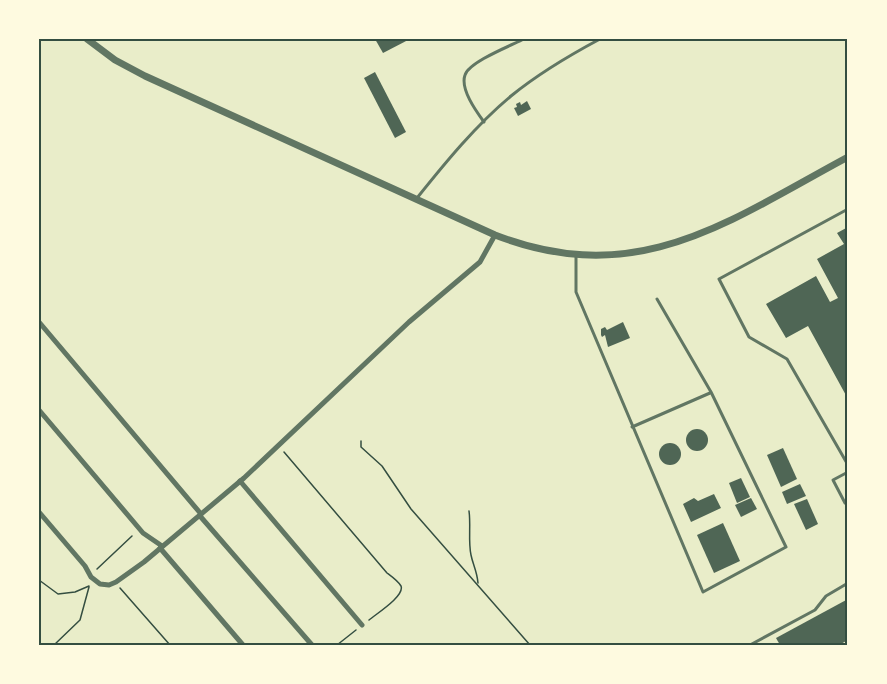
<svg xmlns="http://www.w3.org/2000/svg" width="887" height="684" font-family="'Source Sans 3',sans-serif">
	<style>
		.building { fill: #4f6655 }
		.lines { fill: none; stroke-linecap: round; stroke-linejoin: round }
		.path { stroke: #344e41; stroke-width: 1.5 }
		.service { stroke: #617663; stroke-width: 3 }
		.minor { stroke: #617663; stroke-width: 5 }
		.tertiary { stroke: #617663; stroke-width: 7 }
		.neatline { fill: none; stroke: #344e41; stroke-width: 2 }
	</style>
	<rect width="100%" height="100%" fill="#e9edc9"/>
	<g class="building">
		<polygon points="375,39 410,39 383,53"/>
		<polygon points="375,72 406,132 395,138 364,78"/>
		<polygon points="527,101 531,109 518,116 514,108 517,107 516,104 520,102 521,105"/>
		<polygon points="848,227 848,399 808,326 786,338 766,304 816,276 830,302 838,298 817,259 844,244 837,233"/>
		<polygon points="623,322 630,338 608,347 605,335 602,337 601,335 601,329 605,327 607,330"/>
		<circle cx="697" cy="440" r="11"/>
		<circle cx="670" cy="454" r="11"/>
		<polygon points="783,448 797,479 781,487 767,455"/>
		<polygon points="741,478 750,497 737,503 729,483"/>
		<polygon points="800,484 806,496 787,504 782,492"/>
		<polygon points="714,494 721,508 691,522 683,504 694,498 698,501"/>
		<polygon points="751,498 757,509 741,517 735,505"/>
		<polygon points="807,499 818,524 806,530 794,504"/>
		<polygon points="723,523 740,561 714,573 697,535"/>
		<polygon points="848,599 848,640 839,645 780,645 776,638"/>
	</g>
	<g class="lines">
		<g class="path">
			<polyline points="361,441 361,447 382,466 411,509 530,645"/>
			<path d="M284,452L387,573C391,576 398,581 401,586C405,596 376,614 369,620"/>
			<path d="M469,511C471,525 468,541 471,555C473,565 477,571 478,583"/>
			<polyline points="97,569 132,536"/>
			<polyline points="39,580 58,594 75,592 89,586"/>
			<polyline points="120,588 170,645"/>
			<polyline points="54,645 80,620 89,587"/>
			<polyline points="337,645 356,630"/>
		</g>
		<g class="service">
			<path d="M484,122C476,111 460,89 465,75C469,62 510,46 524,39"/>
			<path d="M417,198C445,163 476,125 511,96C538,74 570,55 600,39"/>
			<polyline points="848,209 719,279 749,337 787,359 848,465"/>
			<polyline points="576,256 576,292 703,592 786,547 711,392 657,299"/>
			<polyline points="632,427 710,393"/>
			<polyline points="848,472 833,480 845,503 848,502"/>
			<polyline points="750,645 815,610 826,596 848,583"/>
		</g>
		<g class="minor">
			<polyline points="39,322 201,514"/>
			<polyline points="39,410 143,533 162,546"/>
			<polyline points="240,481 362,625"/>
			<polyline points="39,512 85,566 91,577 100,584 109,585 116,582 144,562 244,478 409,322 480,262 495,235"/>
			<polyline points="200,516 312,645"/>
			<polyline points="160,548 243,645"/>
		</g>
		<path class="tertiary" d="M87,39L115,60L145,76L495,235C638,290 727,222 848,157"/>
	</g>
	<rect width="887" height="684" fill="none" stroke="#fefae0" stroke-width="81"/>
	<rect x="40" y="40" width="806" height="604" class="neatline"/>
</svg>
